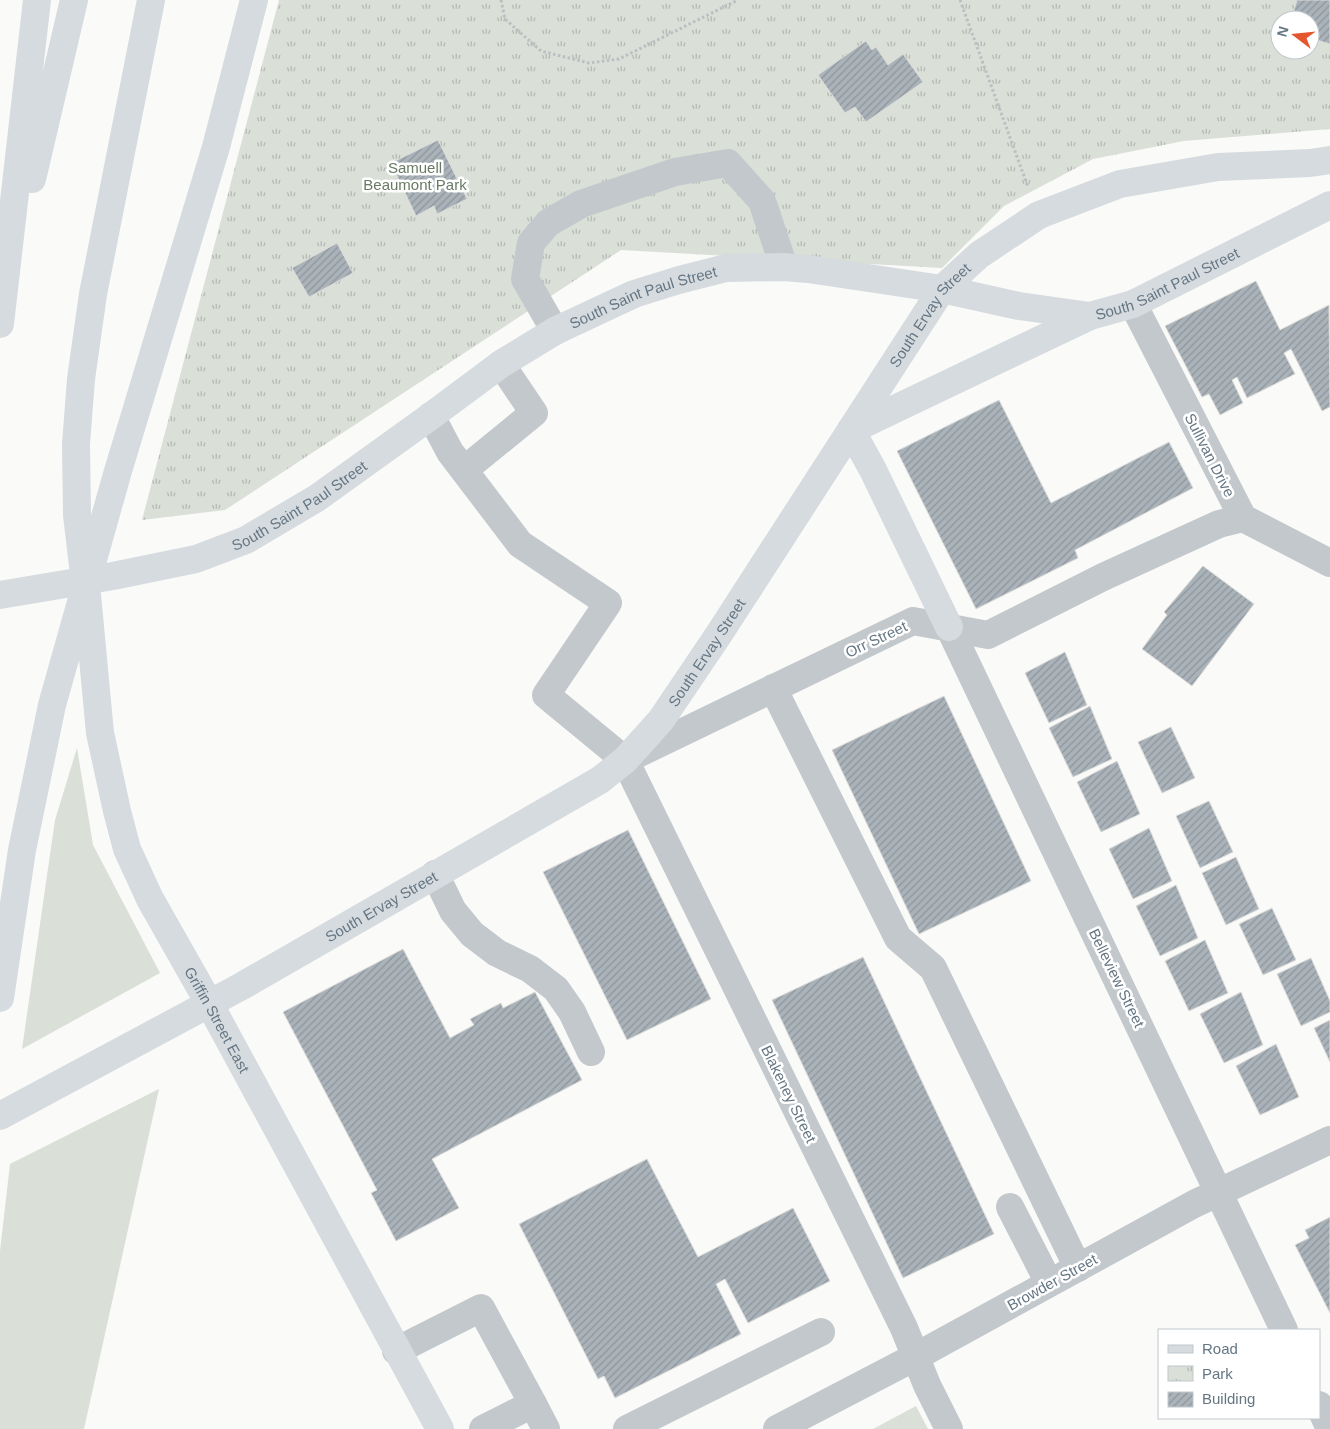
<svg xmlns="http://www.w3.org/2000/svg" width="1330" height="1429" font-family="Arial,sans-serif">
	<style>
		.grass { fill: #dadfd7 }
		.park { fill: url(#park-tufts); fill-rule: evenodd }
		.building { fill: url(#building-hatch); stroke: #dcdcda }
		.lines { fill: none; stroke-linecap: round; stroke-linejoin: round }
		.path { stroke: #bbbfc2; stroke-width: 3; stroke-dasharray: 2.5 2.5; stroke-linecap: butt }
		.minor { stroke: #c3c8cc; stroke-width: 28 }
		.major { stroke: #d6dbdf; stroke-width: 28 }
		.highway { stroke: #d6dbdf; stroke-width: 28 }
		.labels { text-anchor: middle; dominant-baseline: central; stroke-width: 5; stroke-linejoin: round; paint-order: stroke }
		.park-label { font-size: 15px; fill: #687a64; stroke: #fff }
		.street-label { font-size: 15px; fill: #657683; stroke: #fff }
	</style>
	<defs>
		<pattern id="park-tufts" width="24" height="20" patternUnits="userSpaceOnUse" patternTransform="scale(1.25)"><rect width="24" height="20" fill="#dadfd7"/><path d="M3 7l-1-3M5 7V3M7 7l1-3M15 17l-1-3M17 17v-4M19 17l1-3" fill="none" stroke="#b4b9b4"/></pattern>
		<pattern id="building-hatch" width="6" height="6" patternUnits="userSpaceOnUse" patternTransform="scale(1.25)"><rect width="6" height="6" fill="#aab3b9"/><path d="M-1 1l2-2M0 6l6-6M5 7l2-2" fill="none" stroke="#8e969c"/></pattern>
	</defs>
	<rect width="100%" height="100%" fill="#fafaf8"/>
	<g class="grass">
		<polygon points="77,748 93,845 160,973 22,1049 55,820"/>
		<polygon points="159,1089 84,1429 0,1429 0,1251 10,1164"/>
		<polygon points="916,1406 928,1429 873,1429"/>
	</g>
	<path class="park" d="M279,0H1330V129L1184,141L1093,159L1004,206L942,268L621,250L225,510L142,520ZM1280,20H1310V50H1280Z"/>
	<g class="building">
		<polygon points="1297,0 1330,0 1330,44 1310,38 1310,20 1291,20"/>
		<polygon points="866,41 872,50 876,47 888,65 903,54 923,82 866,122 855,107 845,113 818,75"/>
		<polygon points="438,140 467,199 437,214 434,206 416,216 391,163"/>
		<polygon points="337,243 353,273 309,297 292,268"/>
		<polygon points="1256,281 1280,330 1329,305 1330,407 1322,411 1291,349 1284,353 1295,374 1247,398 1237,377 1232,380 1243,403 1220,415 1209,394 1202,397 1165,326"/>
		<polygon points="999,400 1051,503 1169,442 1193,488 1075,550 1078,558 976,609 897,451"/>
		<polygon points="1203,566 1254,604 1192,686 1142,649 1167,615 1164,612"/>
		<polygon points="1065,652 1087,705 1049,723 1025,673"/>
		<polygon points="944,696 1031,881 919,934 832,750"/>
		<polygon points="1090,706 1112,759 1073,777 1049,728"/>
		<polygon points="1171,727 1195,778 1162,793 1138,742"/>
		<polygon points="1117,761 1140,814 1101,832 1077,782"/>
		<polygon points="1209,801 1233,852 1200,868 1176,816"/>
		<polygon points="1149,828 1172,881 1133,899 1109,849"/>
		<polygon points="628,830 711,999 627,1040 543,872"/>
		<polygon points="1236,857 1259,909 1226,925 1202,873"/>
		<polygon points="1176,885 1198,938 1160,956 1136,906"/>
		<polygon points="1272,908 1296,960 1263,975 1239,924"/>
		<polygon points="1205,940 1228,993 1189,1011 1165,961"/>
		<polygon points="403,949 450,1038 474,1025 470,1019 501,1003 503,1008 535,992 582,1080 432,1159 459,1208 396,1241 371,1193 377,1190 283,1012"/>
		<polygon points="863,957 994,1234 903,1278 772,1000"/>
		<polygon points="1311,958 1330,1001 1330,1012 1301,1026 1277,974"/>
		<polygon points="1241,992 1263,1045 1224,1063 1200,1014"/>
		<polygon points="1330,1020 1330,1062 1314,1028"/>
		<polygon points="1276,1044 1299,1097 1260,1115 1236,1066"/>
		<polygon points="647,1159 698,1257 793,1208 830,1281 748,1323 725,1279 716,1284 741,1334 615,1398 604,1376 598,1379 519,1224"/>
		<polygon points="1330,1217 1330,1313 1295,1245 1309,1238 1305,1230"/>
	</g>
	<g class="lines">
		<g class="path">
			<polyline points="501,0 505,19 541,51 589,63 619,59 738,0"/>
			<polyline points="960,0 1028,187"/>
		</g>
		<g class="minor">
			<polyline points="1133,304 1243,518 1330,563"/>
			<polyline points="555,331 525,279 531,243 548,223 581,204 675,172 728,163 762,201 784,267"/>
			<polyline points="431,416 450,452 520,544 608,603 546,695 625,760 904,1328 927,1385 949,1429"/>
			<polyline points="464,470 534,413 501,364"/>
			<polyline points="949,627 1284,1330"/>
			<polyline points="773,688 898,938 933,968 1078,1268"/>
			<polyline points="625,760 913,621 988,635 1103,577 1219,524 1243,518"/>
			<polyline points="435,874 453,911 472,934 497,953 530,969 556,989 572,1012 591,1052"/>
			<polyline points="1010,1207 1049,1283"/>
			<polyline points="396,1351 481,1308 533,1404 483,1429"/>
			<polyline points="533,1404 546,1429"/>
			<polyline points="1319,1405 1330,1429"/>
			<polyline points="627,1429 821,1332"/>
			<polyline points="777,1429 915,1357 1194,1204 1330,1140"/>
		</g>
		<g class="major">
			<polyline points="851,430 1090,316"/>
			<polyline points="851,430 873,470 949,627"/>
			<path id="s1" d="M86,584L100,733L117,811L127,849L150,899L209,1003L440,1429"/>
			<path id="s2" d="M0,595L113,576L196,559L246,540L317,498L431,416L501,364L555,331L634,294L679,280L726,268L784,267L808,269L942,289L1019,306L1090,316L1133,304L1330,205"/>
			<path id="s3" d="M0,1116L242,986L600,780L625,760L661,720L719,634L942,289L979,255L1039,215L1120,184L1218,167L1310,163L1330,160"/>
		</g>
		<g class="highway">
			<polyline points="32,179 74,0"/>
			<polyline points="0,324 37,0"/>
			<polyline points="84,574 77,515 76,444 81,379 93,294 151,0"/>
			<polyline points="0,998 22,850 52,705 118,471 216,147 254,0"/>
		</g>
	</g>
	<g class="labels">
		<g class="park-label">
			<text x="415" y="167">Samuell<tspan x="415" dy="17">Beaumont Park</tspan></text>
		</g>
		<g class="street-label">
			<text stroke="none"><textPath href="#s2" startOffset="1261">South Saint Paul Street</textPath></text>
			<text stroke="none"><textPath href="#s2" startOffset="721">South Saint Paul Street</textPath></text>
			<text stroke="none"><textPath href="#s3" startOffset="1260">South Ervay Street</textPath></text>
			<text transform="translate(1210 455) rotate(63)">Sullivan Drive</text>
			<text stroke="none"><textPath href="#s2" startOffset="316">South Saint Paul Street</textPath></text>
			<text transform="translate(876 639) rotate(-25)">Orr Street</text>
			<text stroke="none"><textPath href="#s3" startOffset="855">South Ervay Street</textPath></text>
			<text stroke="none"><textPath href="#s3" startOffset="435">South Ervay Street</textPath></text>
			<text transform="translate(1117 978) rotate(64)">Belleview Street</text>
			<text stroke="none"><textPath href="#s1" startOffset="462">Griffin Street East</textPath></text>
			<text transform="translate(789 1094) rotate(64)">Blakeney Street</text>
			<text transform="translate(1052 1282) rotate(-29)">Browder Street</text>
		</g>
	</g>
	<rect x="1158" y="1329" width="162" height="90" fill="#ffffff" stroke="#c1c8cd"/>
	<rect x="1168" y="1345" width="25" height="8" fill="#d6dbdf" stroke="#c1c8cd"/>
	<text x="1202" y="1354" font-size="15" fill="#657683">Road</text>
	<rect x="1168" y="1366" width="25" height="15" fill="url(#park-tufts)" stroke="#c1c8cd"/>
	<text x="1202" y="1379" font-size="15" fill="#657683">Park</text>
	<rect x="1168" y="1392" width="25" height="15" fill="url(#building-hatch)" stroke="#c1c8cd"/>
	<text x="1202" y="1404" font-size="15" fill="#657683">Building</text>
	<g transform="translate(1295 35) rotate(286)"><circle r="24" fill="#ffffff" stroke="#c1c8cd"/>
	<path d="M0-4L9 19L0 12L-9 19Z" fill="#e4572e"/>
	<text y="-8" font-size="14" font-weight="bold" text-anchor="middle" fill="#657683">N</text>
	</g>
</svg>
